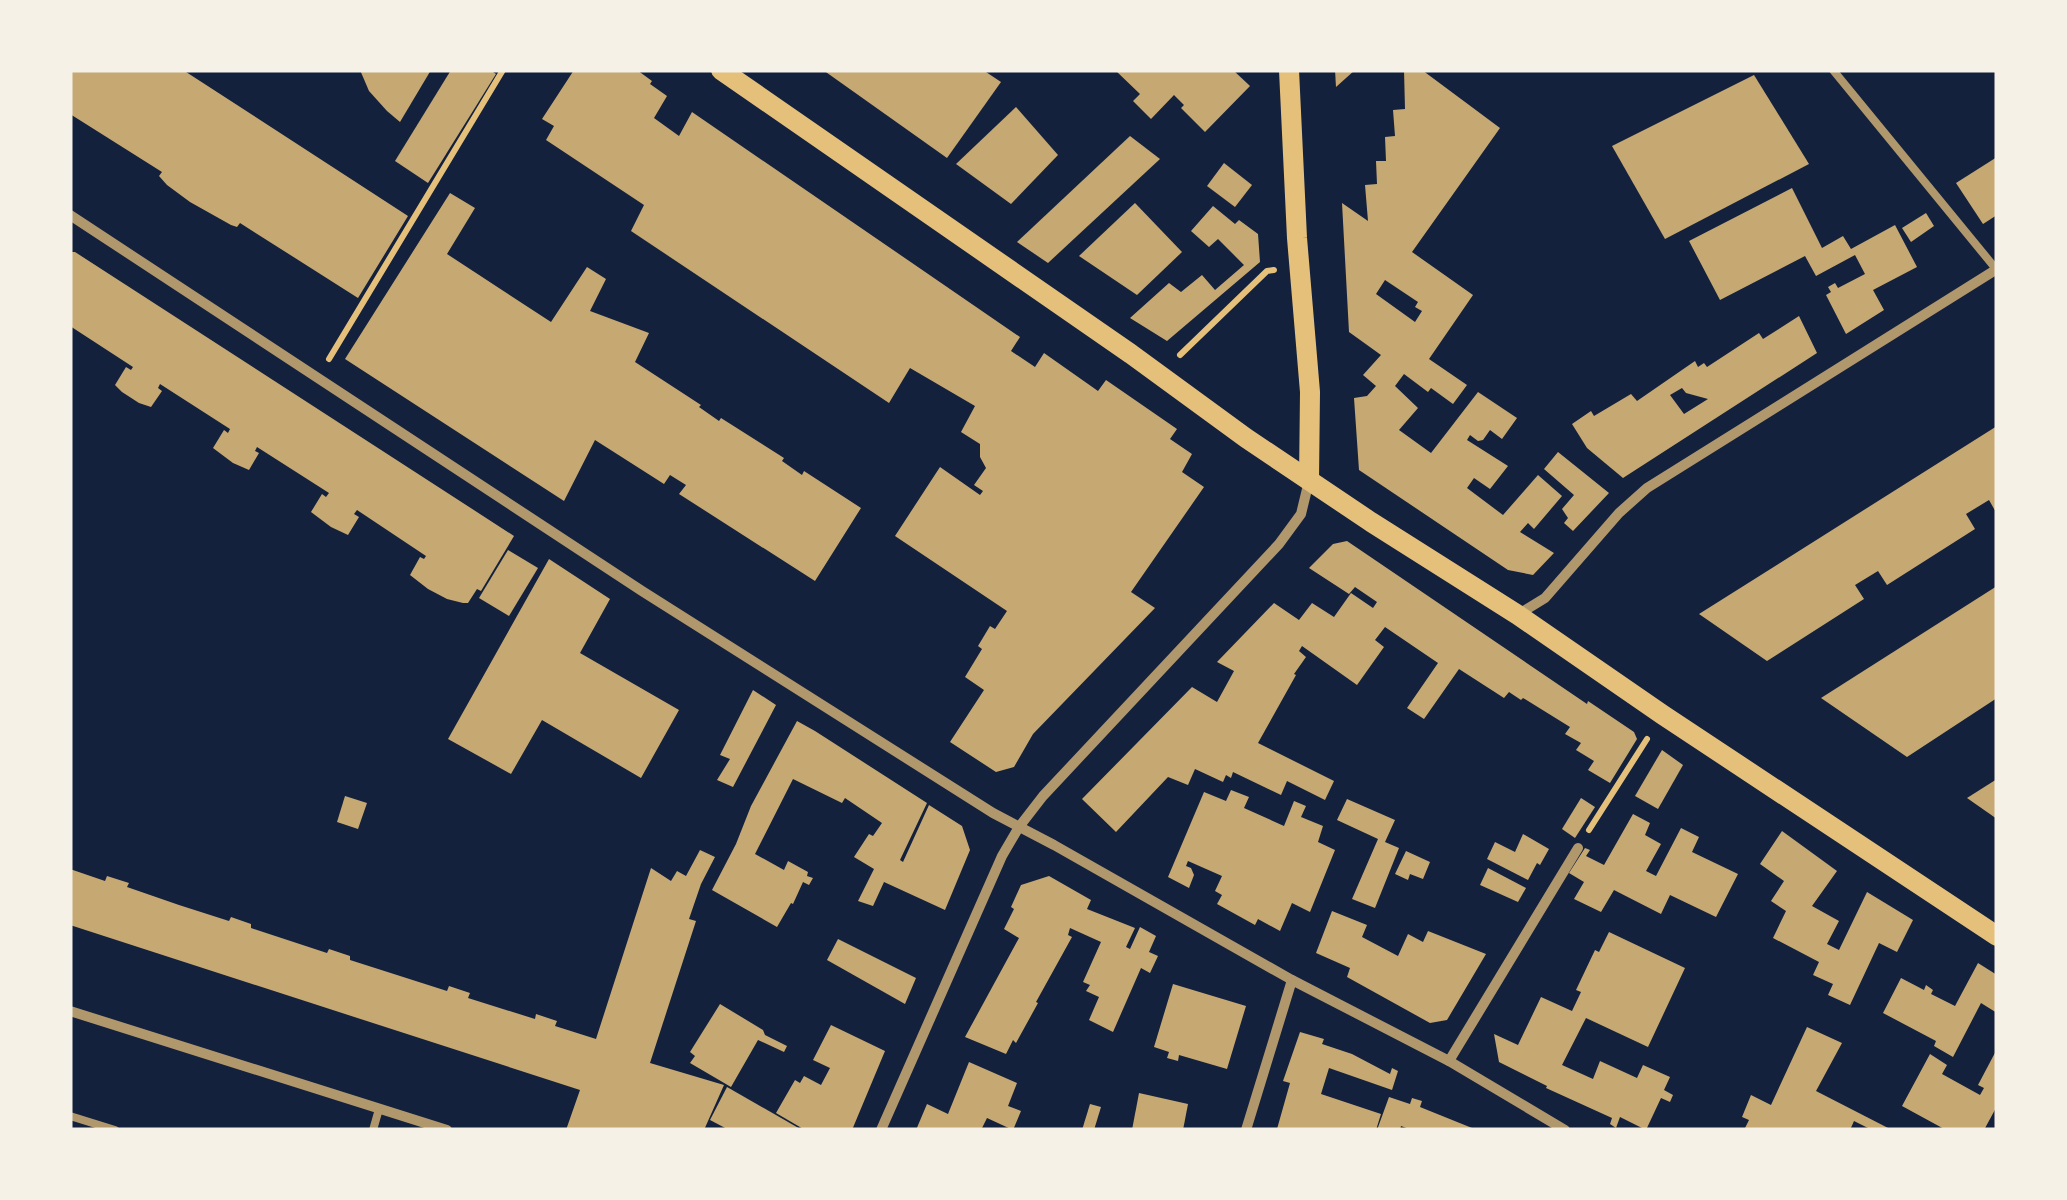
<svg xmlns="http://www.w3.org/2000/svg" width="2067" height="1200" font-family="Montserrat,sans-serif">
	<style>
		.building { fill: #c6a872; fill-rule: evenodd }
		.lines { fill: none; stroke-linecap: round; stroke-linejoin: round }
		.path { stroke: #e5c07b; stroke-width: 6 }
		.service { stroke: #b1986c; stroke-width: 8 }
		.minor { stroke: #b1986c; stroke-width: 10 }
		.secondary { stroke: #e5c07b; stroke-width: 20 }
	</style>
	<rect width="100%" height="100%" fill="#14213d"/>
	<g class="building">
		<polygon points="70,70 183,70 408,216 358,298 240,223 237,227 231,225 190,202 167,185 159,176 162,172 70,114"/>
		<polygon points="360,70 431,70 400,122 387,111 369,91"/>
		<polygon points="451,70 490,70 496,74 428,183 395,161"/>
		<polygon points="574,70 637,70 652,81 650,84 667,96 654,118 679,136 692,112 1020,337 1011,351 1035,367 1044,353 1098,391 1106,380 1177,429 1170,439 1192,454 1182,472 1204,487 1131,592 1155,608 1033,734 1014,767 996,772 950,742 984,690 965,677 982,649 978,646 990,626 995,629 1007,611 895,536 940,467 980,495 983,491 974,485 986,468 980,457 980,444 961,432 975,406 910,368 889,403 631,231 644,205 546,140 554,126 542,119"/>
		<polygon points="823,70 983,70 1001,82 947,158"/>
		<polygon points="1115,70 1233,70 1250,86 1205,132 1181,108 1184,105 1174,95 1151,119 1133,101 1140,94"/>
		<polygon points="1335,70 1355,70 1336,87"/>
		<path d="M1404,70H1422L1500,128L1412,252L1473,295L1429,359L1467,385L1453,404L1431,388L1428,392L1404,374L1395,386L1418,408L1399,430L1431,453L1478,392L1517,418L1502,439L1490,430L1483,440L1478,441L1470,435L1467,440L1508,466L1490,489L1474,478L1467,488L1503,515L1538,475L1562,496L1534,529L1528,523L1520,532L1554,553L1533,575L1508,570L1359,470L1354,398L1367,396L1376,386L1363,375L1381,355L1349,332L1342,203L1368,221L1365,185L1377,184L1376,161H1386L1385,137L1395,136L1393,110L1405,109ZM1385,280L1418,302L1415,307L1422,311L1415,322L1376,294Z"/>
		<polygon points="1754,75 1809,164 1665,239 1612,146"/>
		<polygon points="1016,107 1058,155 1011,204 956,164"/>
		<polygon points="1130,136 1160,159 1048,263 1017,242"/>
		<polygon points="1997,157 1997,215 1983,224 1956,183"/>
		<polygon points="1224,163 1252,185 1235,207 1207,186"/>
		<polygon points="1792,188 1822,248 1843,236 1851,249 1895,225 1917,267 1873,290 1884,310 1846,334 1826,295 1831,292 1828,287 1835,283 1838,288 1865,274 1855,255 1816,276 1805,256 1720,300 1689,241"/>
		<polygon points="450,193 475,208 447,254 551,322 587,267 606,279 590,311 649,333 635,362 701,405 699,407 719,421 721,418 784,458 782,461 802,475 804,471 861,508 815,581 679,494 686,485 670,475 664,484 595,440 564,501 345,359"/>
		<polygon points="1135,203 1182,252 1137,295 1079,256"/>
		<polygon points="1213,206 1235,224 1239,220 1258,234 1260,262 1167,341 1130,318 1169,283 1181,292 1202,275 1215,290 1244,265 1218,239 1209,247 1191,231"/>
		<polygon points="1926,213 1934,226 1911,242 1902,228"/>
		<polygon points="70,252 75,252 514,536 481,591 477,589 468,603 463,603 447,599 428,589 410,575 420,557 424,559 426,556 357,510 354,514 359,517 348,535 331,527 311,512 322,494 326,497 329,493 257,447 255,451 259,453 249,470 233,463 213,448 224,430 228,433 230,429 160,384 158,388 162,391 151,407 139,403 122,392 115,385 126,367 131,370 133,367 70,326"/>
		<path d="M1799,316L1817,353L1623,478L1587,448L1572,424L1591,411L1594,416L1631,394L1637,401L1695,361L1698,367L1704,363L1707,367L1759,333L1763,339ZM1682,388L1686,393L1708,399L1684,414L1670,395Z"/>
		<polygon points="1997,426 1997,514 1989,500 1966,514 1975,529 1887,585 1878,571 1855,585 1864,599 1767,661 1699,614"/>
		<polygon points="1558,452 1609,493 1573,531 1564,523 1568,518 1562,509 1574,495 1544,469"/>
		<polygon points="1347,541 1587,704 1588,701 1634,732 1637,739 1610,783 1588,770 1594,761 1576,750 1581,743 1565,734 1570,727 1523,698 1521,700 1509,692 1504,698 1459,669 1424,719 1407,708 1438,663 1385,627 1375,640 1384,647 1357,685 1302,646 1299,651 1306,657 1294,674 1296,675 1258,743 1334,781 1325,800 1287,781 1281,795 1233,772 1231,778 1226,775 1223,782 1195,769 1188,785 1168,777 1116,832 1082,799 1192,687 1217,702 1234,671 1217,662 1274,603 1299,620 1312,603 1334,617 1351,593 1373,608 1377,602 1355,587 1349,594 1309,568 1333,544"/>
		<polygon points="508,550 538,568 509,616 479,598"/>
		<polygon points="549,559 610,599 580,653 679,710 641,778 542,720 511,774 448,739"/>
		<polygon points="1997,586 1997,698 1907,757 1821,698"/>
		<polygon points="753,690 776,705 733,787 717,780 730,759 720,755"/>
		<polygon points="797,721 815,731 927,803 900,860 903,862 929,805 962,826 970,850 945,910 884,882 873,906 858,901 874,869 854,857 869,834 873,836 882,823 845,798 842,803 793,779 755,854 784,870 788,861 808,872 807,876 813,878 809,885 803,882 793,904 791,903 777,927 712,890 736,844 751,806"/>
		<polygon points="1662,750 1683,765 1658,809 1635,796"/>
		<polygon points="1997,779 1997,819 1967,798"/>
		<polygon points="1231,790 1249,797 1244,808 1284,826 1294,801 1306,806 1301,817 1323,826 1318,842 1335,850 1310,912 1292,903 1280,931 1258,919 1255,925 1217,904 1222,895 1215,891 1222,876 1188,861 1186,866 1191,868 1194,875 1189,888 1168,877 1204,792 1226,801"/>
		<polygon points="345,796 367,803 358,829 337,822"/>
		<polygon points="1581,798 1595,807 1575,838 1562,829"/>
		<polygon points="1347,799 1395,820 1385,842 1399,848 1375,908 1352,899 1378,839 1337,820"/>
		<polygon points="1633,814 1650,823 1645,835 1661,844 1646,871 1656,876 1681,828 1699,837 1692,852 1738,874 1716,917 1670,895 1661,914 1614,890 1601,912 1574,899 1584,882 1569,873 1585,848 1590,850 1586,856 1604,865"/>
		<polygon points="1782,831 1837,871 1812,906 1839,921 1827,944 1839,950 1867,892 1913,920 1897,952 1879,943 1850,1005 1828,995 1833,984 1813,975 1819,962 1773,938 1786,911 1771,901 1784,881 1760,864"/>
		<polygon points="1523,834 1549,849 1540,865 1537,863 1528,880 1487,859 1495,842 1515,852"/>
		<polygon points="700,850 715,857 701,884 689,919 696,921 650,1063 724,1085 704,1130 566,1130 580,1090 70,925 70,869 105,881 107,876 129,883 127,887 179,905 229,921 231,917 251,924 251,928 327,953 329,949 350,956 350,960 447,991 449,986 470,993 468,998 535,1019 536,1014 557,1021 555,1026 596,1039 651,868 671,881 677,871 686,876"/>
		<polygon points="1406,851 1430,862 1423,879 1410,874 1408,880 1395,874"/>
		<polygon points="1488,868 1526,888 1518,902 1480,885"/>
		<polygon points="1049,876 1091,900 1087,909 1135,928 1126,947 1130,949 1140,927 1156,936 1149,952 1158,956 1150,973 1141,968 1113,1032 1089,1020 1099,997 1086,991 1090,985 1083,982 1101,942 1070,928 1068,935 1072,937 1036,1002 1038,1003 1016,1043 1013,1040 1006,1054 965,1037 1019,938 1004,929 1014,909 1011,907 1021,885"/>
		<polygon points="1332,911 1367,925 1362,937 1398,956 1408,934 1423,942 1428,931 1486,954 1447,1020 1430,1023 1347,977 1350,968 1316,953"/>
		<polygon points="1609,932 1685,968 1648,1047 1586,1018 1562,1065 1593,1079 1600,1061 1637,1078 1643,1065 1670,1077 1664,1090 1673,1095 1670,1102 1661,1098 1646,1130 1620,1117 1616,1128 1610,1124 1612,1118 1546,1088 1547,1086 1499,1062 1494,1034 1518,1045 1541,997 1572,1011 1581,992 1576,990 1595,950 1599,952"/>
		<polygon points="838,939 916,978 905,1004 827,960"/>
		<polygon points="1978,963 1997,975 1997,1013 1981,1003 1953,1057 1934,1046 1936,1041 1883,1013 1901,978 1924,990 1926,985 1933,990 1931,994 1955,1006"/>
		<polygon points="1173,984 1246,1006 1227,1069 1179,1055 1178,1061 1167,1058 1169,1052 1154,1047"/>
		<polygon points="720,1004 763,1030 765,1035 787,1046 784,1052 758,1040 731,1087 690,1063 695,1056 690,1052"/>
		<polygon points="831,1025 885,1051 852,1130 805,1130 776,1113 795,1080 800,1083 804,1076 821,1085 830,1068 813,1060"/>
		<polygon points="1807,1027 1842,1043 1816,1091 1892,1130 1872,1130 1854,1121 1850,1130 1744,1130 1749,1120 1742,1117 1751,1095 1771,1105"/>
		<polygon points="1300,1032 1324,1039 1322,1044 1352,1054 1390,1074 1392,1068 1398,1071 1392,1090 1329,1068 1321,1094 1381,1114 1376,1130 1277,1129 1290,1083 1283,1081"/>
		<polygon points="1997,1049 1997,1106 1984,1130 1946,1130 1902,1106 1930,1054 1947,1065 1942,1074 1980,1095 1984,1088 1978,1085"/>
		<polygon points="969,1062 1017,1083 1008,1106 1021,1111 1013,1130 987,1118 981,1130 916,1130 927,1104 948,1114"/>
		<polygon points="727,1087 802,1130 729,1130 710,1120"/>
		<polygon points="1139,1093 1188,1104 1183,1130 1132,1130"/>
		<polygon points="1389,1097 1410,1104 1412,1098 1422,1101 1420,1107 1477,1130 1412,1130 1401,1126 1400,1130 1377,1130"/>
		<polygon points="1090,1104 1101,1107 1094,1130 1082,1130"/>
	</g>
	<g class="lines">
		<g class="path">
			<polyline points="1180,355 1267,271 1274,270"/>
			<polyline points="329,359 503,70"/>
			<polyline points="1589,830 1647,739"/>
		</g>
		<g class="service">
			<polyline points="1833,70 1996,269"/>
			<polyline points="70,1116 115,1130"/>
			<polyline points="373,1130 379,1109"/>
		</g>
		<g class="minor">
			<polyline points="70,215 642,591 993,813 1054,845 1292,980 1449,1061 1565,1130"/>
			<polyline points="1519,614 1545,598 1619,513 1647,488 1997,269"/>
			<polyline points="70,1011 447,1130"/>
			<polyline points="1449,1061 1578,848"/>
			<polyline points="881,1130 1002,856 1019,827 1043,796 1279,544 1301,514 1309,481"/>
			<polyline points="1246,1130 1292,980"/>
		</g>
		<g class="secondary">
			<polyline points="721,70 1131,354 1246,438 1371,522 1518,615 1663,715 1997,936"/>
			<polyline points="1289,70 1297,238 1310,392 1309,480"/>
		</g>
	</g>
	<rect width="2067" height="1200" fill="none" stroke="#f6f1e7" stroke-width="145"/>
</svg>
